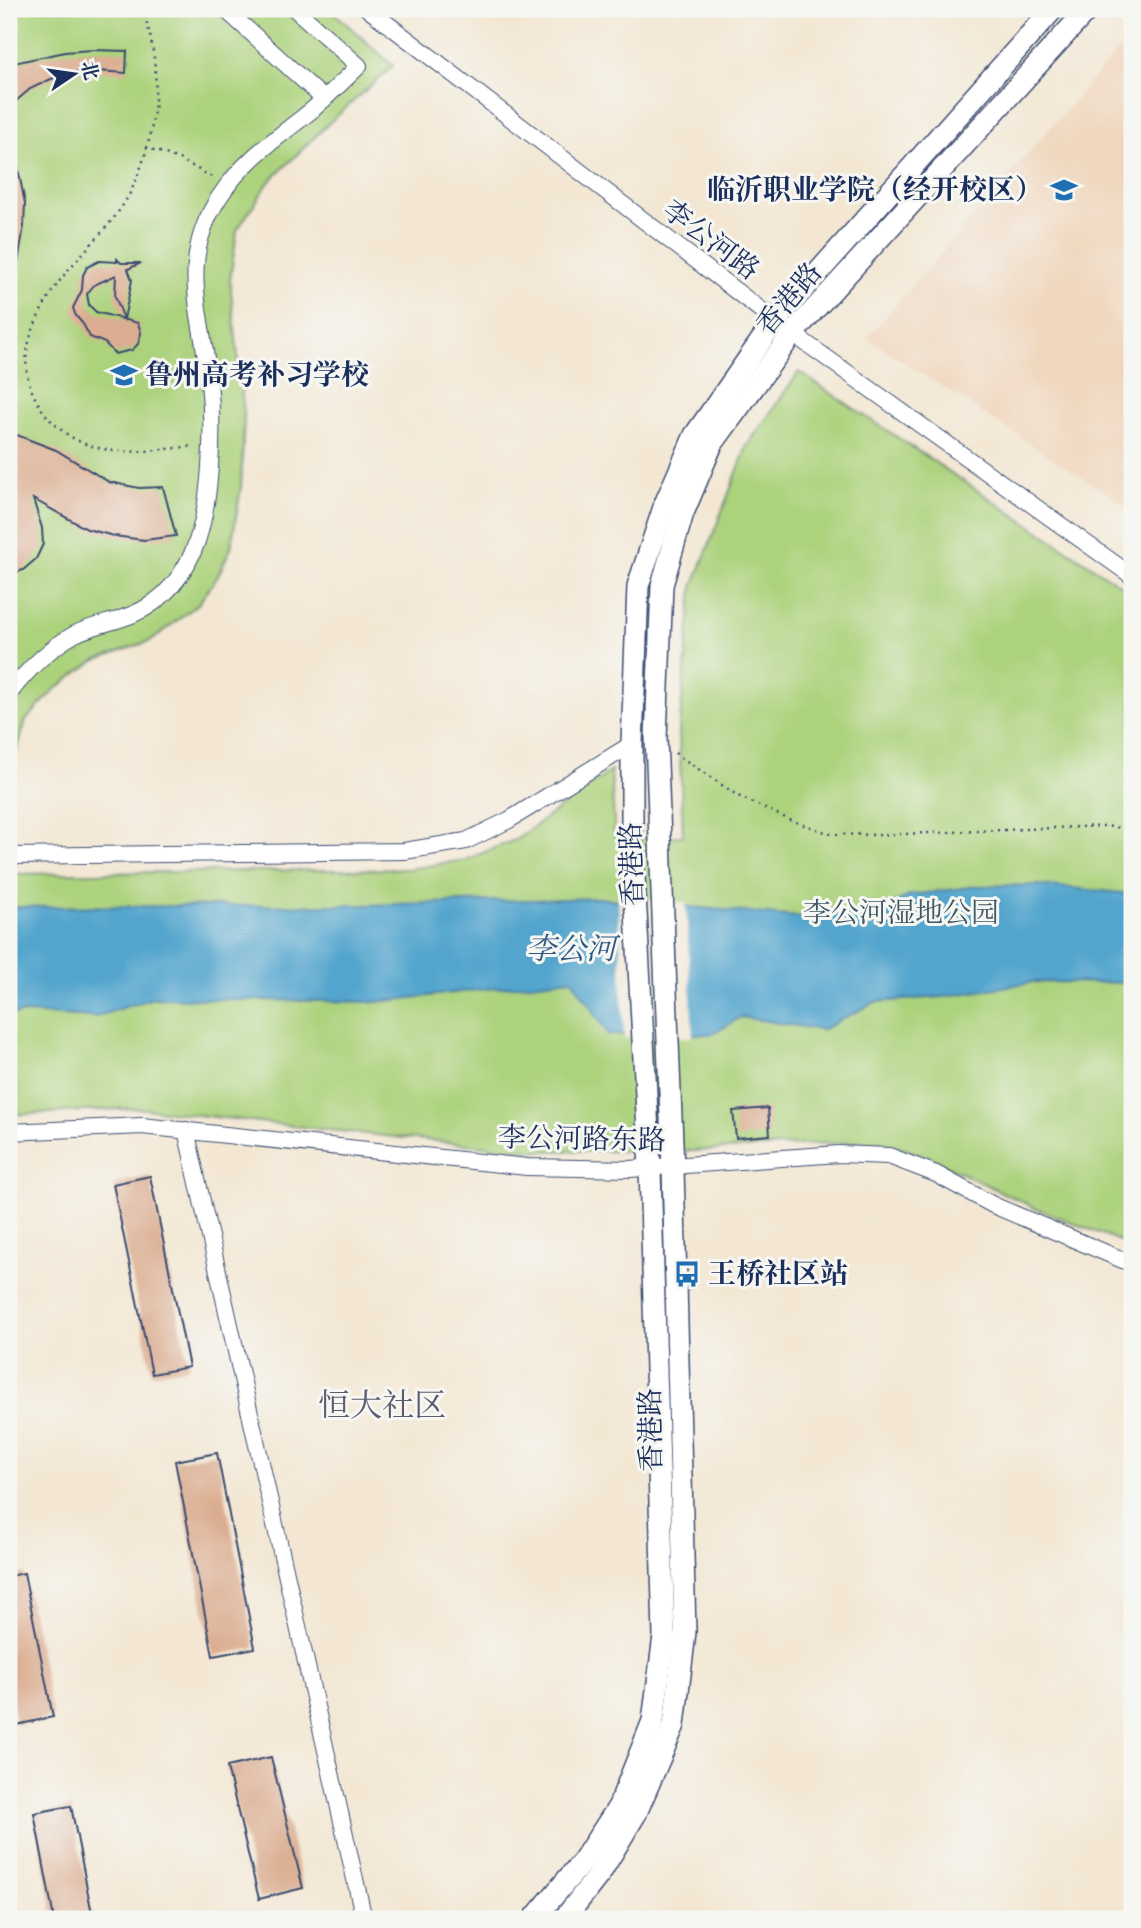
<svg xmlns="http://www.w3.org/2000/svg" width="1141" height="1928" font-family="Alegreya,'Noto Serif SC',serif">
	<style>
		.built { fill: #f0d6bc }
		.green { fill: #acd27c; stroke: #64806d; stroke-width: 2 }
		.water { fill: #52a5cd; stroke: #366a96; stroke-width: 2 }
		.pier { fill: #f3e7d3 }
		.building { fill: #dbad91 }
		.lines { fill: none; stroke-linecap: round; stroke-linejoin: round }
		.minor-casing { stroke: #3b4b70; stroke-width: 18 }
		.major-casing { stroke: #3b4b70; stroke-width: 24 }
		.path { stroke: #3b4b70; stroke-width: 2.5; stroke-dasharray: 2 5; stroke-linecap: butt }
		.minor { stroke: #fff; stroke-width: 16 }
		.major { stroke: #fff; stroke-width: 21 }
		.labels { text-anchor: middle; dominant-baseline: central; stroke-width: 6; stroke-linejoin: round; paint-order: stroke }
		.poi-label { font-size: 28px; font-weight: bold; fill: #1b2f5e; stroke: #f6f6f2; text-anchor: start }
		.street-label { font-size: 28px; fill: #1b2f5e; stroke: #f6f6f2 }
		.park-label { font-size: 28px; fill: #3f5866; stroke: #f6f6f2 }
		.water-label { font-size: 30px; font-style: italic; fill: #2e5885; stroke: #f6f6f2 }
		.quarter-label { font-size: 32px; fill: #5e5b70; stroke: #f6f6f2 }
	</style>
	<rect width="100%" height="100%" fill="#f6f6f2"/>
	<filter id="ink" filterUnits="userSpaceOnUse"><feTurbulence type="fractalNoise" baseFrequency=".0143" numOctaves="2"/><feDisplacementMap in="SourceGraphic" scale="14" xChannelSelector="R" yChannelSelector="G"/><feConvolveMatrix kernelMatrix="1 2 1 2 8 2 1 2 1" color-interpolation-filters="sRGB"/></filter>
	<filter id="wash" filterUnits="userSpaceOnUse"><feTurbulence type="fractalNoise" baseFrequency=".00686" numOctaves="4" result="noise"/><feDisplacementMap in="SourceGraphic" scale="28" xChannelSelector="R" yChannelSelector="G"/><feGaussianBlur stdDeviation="1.57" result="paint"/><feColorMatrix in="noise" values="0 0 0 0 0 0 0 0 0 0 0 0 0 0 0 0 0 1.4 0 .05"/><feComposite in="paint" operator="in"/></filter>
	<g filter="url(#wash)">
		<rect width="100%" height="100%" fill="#f3e7d3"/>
		<polygon class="built" points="1132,34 1132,510 867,338"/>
		<g class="green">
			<polygon points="9,9 330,9 393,66 331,121 269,182 237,230 230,281 244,415 241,487 231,548 216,579 198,604 152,640 94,661 54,690 26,720 9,778"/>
			<polygon points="799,372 1132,593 1132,1246 1033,1207 928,1157 888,1144 851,1142 694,1151 535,1151 365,1134 137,1108 9,1115 9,874 408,869 465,860 517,839 611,771 615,839 683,836 679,731 693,587 747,446"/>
		</g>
		<polygon class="water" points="1039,885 1132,894 1132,983 1033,982 942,997 875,1002 822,1030 741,1017 713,1034 609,1035 572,979 377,1002 153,998 95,1017 24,1013 9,1016 9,907 363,905 598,898 797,917 873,913 911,895 977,886"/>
		<polygon class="pier" points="618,896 686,903 693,1037 624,1038"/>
		<g id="blocks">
			<g class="building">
				<polygon points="92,50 127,51 126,73 97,71 74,73 51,79 30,89 9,107 9,64 65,52"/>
				<polygon points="9,154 15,154 25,203 24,226 16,274 9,274"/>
				<polygon points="117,259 121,263 141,263 128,269 132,280 124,319 115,296 116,275 94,285 87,294 89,305 96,312 138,323 141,333 138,344 132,350 115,354 105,343 90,337 83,324 76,316 73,308 82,290 83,275 87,267 99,261 117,262"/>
				<polygon points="9,432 56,450 109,482 139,488 163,487 176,536 144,540 114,536 87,529 33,499 42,528 43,544 36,559 23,570 9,575"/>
				<polygon points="768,1108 770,1135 736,1138 733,1111"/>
				<polygon points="150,1176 189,1367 152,1374 113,1184"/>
				<polygon points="217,1453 255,1648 213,1656 175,1461"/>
				<polygon points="24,1573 53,1717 16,1725 9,1689 9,1576"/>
				<polygon points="271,1757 303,1888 259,1899 227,1767"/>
				<polygon points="71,1806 93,1919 54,1919 34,1813"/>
			</g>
		</g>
	</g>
	<g filter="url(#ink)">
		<use href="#blocks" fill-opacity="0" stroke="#3b4b70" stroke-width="2"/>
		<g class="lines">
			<g class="minor-casing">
				<g id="minor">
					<polyline points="225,9 324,99"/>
					<polyline points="368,9 775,321 1132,576"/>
					<path d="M9,694C27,670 48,649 75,634C89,627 105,624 120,619C154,609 178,585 192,554C212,510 214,428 209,381C202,312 177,261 220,196C244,159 279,137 312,110C328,96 343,81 359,66L295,9"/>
					<polyline points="9,856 404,851 466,841 509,820 632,744"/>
					<polyline points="186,1130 364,1919"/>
					<polyline points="9,1132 142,1126 527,1167 630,1169 839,1154 889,1156 936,1174 993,1205 1132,1264"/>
				</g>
			</g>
			<g class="major-casing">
				<g id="major">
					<polyline points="534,1919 583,1861 619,1806 653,1721 664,1636 650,1168 632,839 632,744 638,586 665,504 695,435 775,321 1053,9"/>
					<polyline points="564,1919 600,1873 636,1813 674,1725 685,1632 673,1168 656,738 662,585 683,513 712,444 793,333 1088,9"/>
				</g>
			</g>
			<g class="path">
				<path d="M142,9C164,67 158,133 132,189C114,227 77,254 54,289C42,307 30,331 27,352C21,395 55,437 95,447C127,456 162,449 195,446"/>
				<polyline points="146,147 179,159 212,177"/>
				<polyline points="675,753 738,796 790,820 831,834 878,835 1103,826 1132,829"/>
			</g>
			<use href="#minor" class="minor"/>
			<use href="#major" class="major"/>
		</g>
	</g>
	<defs>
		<g id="school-bare" transform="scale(2.1)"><path d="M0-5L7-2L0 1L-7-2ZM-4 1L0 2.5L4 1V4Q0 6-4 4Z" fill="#1f6fb2" stroke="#f6f6f2" stroke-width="2.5" paint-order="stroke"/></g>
		<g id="bus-bare" transform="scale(2.1)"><path d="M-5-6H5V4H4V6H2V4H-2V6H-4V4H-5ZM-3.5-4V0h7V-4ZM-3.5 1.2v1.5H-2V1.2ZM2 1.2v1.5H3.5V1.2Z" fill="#1f6fb2" stroke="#f6f6f2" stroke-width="2.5" paint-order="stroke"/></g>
	</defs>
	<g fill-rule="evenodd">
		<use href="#school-bare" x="1064" y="190"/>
		<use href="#school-bare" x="124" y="375"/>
		<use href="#bus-bare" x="687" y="1274"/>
	</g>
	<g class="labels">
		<g class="poi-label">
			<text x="1043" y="190" text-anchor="end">临沂职业学院（经开校区）</text>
			<text x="145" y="375">鲁州高考补习学校</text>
			<text x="708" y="1274">王桥社区站</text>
		</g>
		<g class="street-label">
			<text transform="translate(711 240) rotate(37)">李公河路</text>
			<text transform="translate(789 299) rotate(-50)">香港路</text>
			<text transform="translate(632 864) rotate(-92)">香港路</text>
			<text transform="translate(582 1139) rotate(1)">李公河路东路</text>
			<text transform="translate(651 1430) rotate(-91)">香港路</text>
		</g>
		<g class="park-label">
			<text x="901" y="913">李公河湿地公园</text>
		</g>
		<g class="water-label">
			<text x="571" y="949">李公河</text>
		</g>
		<g class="quarter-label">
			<text x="382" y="1405">恒大社区</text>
		</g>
	</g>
	<rect width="1141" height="1928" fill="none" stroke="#f6f6f2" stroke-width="35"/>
	<g transform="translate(74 74) rotate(77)" stroke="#f6f6f2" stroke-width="5" paint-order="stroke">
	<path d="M0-5L12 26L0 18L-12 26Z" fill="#1b2f5e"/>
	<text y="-10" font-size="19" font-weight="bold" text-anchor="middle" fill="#1b2f5e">北</text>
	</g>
</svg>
